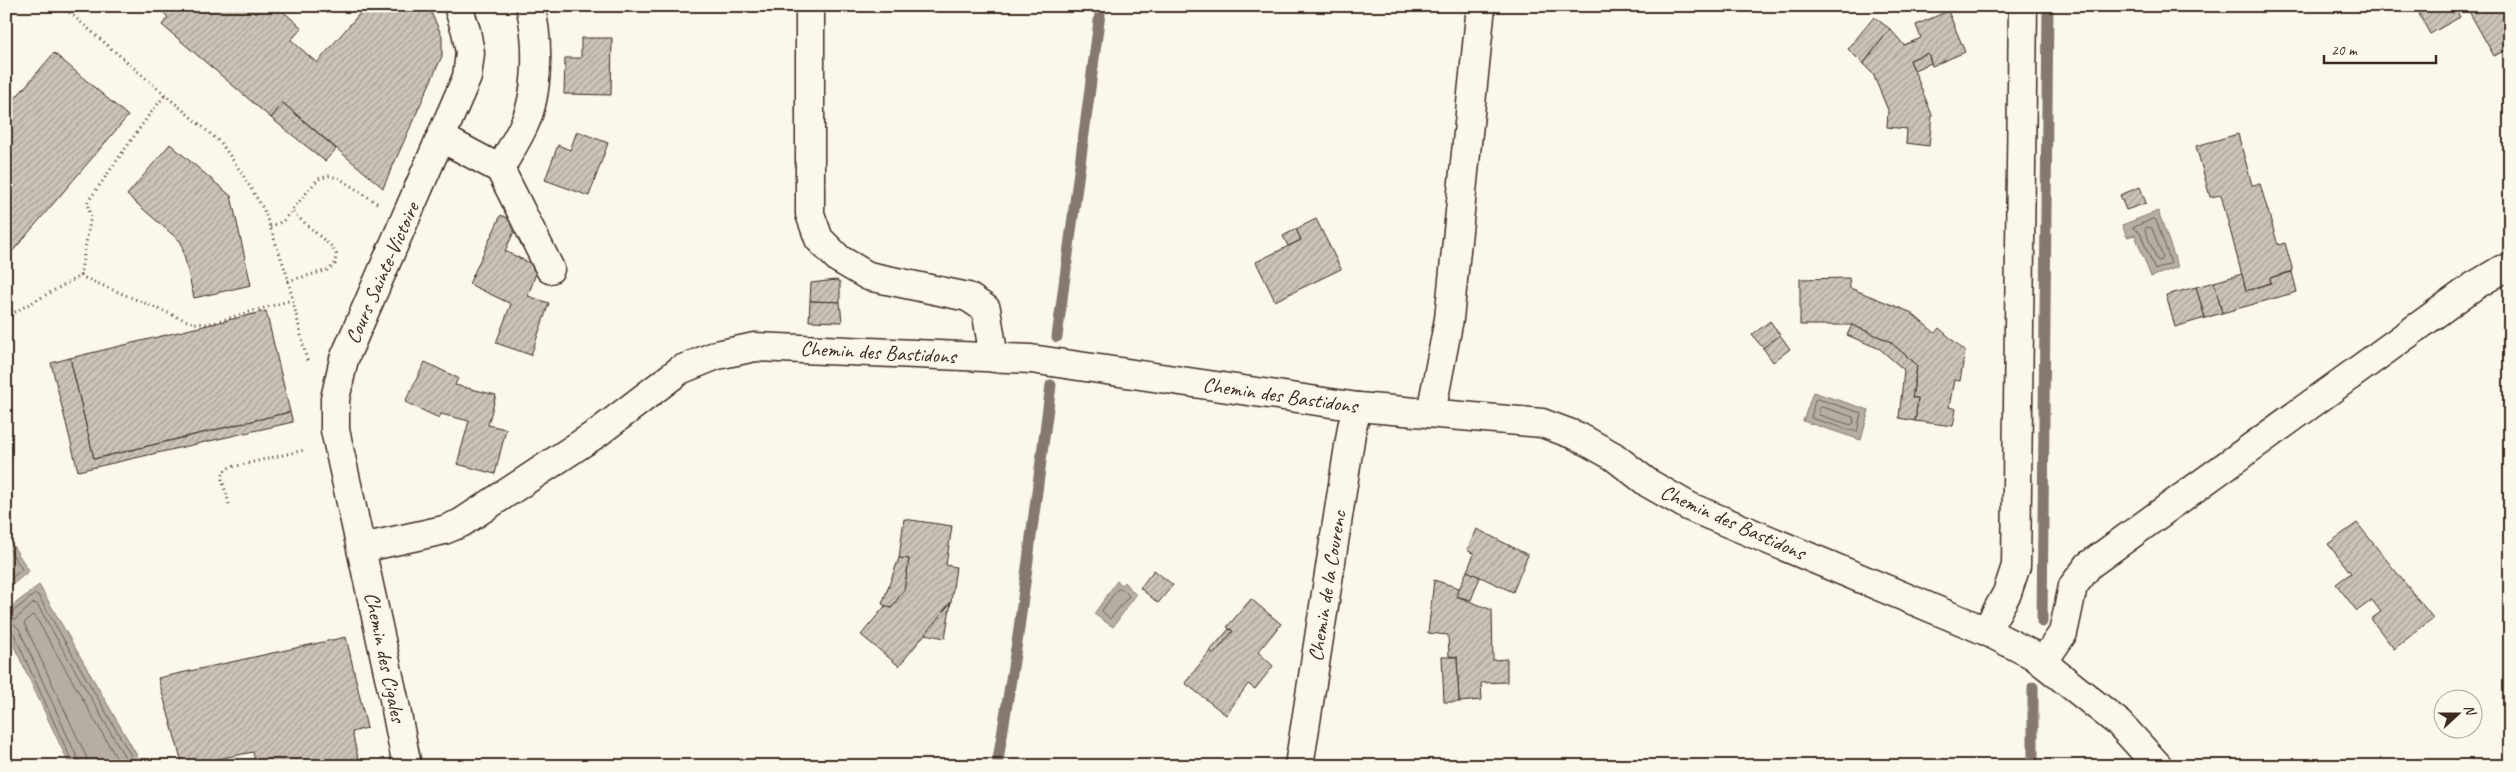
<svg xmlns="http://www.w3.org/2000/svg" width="2516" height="772" font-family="Caveat,sans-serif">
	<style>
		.water { fill: #b6aea2; stroke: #85796d }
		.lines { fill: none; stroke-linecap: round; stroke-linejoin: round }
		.shore { stroke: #6c5f53; stroke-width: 1 }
		.stream { stroke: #85796d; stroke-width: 11 }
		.building { fill: url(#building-hatch); stroke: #3b2a1e }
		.minor-casing { stroke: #3b2a1e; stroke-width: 31 }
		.path { stroke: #3b2a1e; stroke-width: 3; stroke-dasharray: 1 4; stroke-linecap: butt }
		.minor { stroke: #fbf7ec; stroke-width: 28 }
		.labels { text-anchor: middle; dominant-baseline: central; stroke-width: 5; stroke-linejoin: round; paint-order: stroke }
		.street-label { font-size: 21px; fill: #3b2a1e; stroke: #fbf7ec }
	</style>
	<defs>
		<pattern id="building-hatch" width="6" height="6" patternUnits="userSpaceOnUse" patternTransform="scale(1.25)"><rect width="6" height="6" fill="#ccc4b9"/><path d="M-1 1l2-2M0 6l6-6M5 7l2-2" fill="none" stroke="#a79f96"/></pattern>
	</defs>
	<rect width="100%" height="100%" fill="#fbf7ec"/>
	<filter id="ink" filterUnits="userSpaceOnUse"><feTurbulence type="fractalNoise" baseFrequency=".02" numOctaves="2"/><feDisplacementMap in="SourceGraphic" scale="10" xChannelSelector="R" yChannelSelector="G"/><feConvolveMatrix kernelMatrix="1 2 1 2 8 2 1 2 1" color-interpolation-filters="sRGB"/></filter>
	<g filter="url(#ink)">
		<g class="water">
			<polygon points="2158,211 2178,267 2151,277 2135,235 2127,237 2122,225"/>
			<polygon points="1813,392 1869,410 1861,440 1803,421"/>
			<polygon points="6,535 29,571 6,590"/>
			<polygon points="1117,581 1122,585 1124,582 1136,595 1113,627 1094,614"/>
			<polygon points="39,585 143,766 70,766 6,629 6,611"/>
		</g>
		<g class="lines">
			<g class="shore">
				<polygon points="2153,219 2156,220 2171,263 2155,270 2140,233 2133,228"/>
				<polygon points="2147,227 2152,228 2163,258 2161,261 2157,260 2145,230"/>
				<polygon points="1818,399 1861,413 1857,432 1811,418 1815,400"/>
				<polygon points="1822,407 1853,417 1854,423 1851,425 1819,415 1819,408"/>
				<polyline points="6,544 22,569 6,583"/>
				<polygon points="1118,589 1124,590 1129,596 1110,619 1102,611"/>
				<polyline points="6,614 11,613 35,594 38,595 137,766"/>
				<polyline points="6,628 13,632 74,766"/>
				<polyline points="81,766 19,629 12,622 34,603 37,604 130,766"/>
				<polyline points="88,766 86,756 24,623 32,615 35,616 121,766"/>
			</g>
			<g class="stream">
				<polyline points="1057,337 1101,6"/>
				<polyline points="2042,622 2048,6"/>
				<polyline points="2033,687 2033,766"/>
				<polyline points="997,766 1018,636 1051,385"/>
			</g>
		</g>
		<g class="building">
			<polygon points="156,6 277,6 302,28 291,40 317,63 366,6 428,6 442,36 442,56 383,188 283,103 271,118 162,25 168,17"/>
			<polygon points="2433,6 2454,6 2460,17 2430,34 2419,14"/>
			<polygon points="2466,6 2499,6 2510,26 2510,48 2494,56"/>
			<polygon points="1948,11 1965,52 1932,66 1928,53 1910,60 1932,115 1929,146 1906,143 1907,129 1887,127 1888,110 1873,74 1863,64 1890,29 1904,45 1921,38 1916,25"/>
			<polygon points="1874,17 1890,29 1863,64 1848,49"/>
			<polygon points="581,38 612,38 611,95 564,94 565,58 581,58"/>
			<polygon points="54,53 128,116 6,259 6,109"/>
			<polygon points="1928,53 1931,63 1914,70 1910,60"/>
			<polygon points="283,103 336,149 325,161 271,118"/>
			<polygon points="577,131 608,143 589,196 545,180 558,145 570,150"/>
			<polygon points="2238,134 2252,185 2260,184 2278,245 2285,243 2293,271 2270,278 2271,283 2246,291 2221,195 2210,197 2196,146"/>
			<polygon points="170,144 231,196 251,285 194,298 181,242 127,195"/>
			<polygon points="2140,187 2146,203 2126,210 2120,195"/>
			<polygon points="501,215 518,223 505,251 538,267 528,296 549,303 531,355 496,343 511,304 469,284"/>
			<polygon points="1316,219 1341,269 1275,301 1256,262 1301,240 1296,229"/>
			<polygon points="1296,229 1301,240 1288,246 1283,236"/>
			<polygon points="2292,272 2297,292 2222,313 2214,282 2242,274 2246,291 2271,283 2270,278"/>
			<polygon points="1849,278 1850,288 1910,312 1935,333 1939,328 1965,351 1960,381 1954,380 1949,407 1956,409 1953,426 1915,421 1918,398 1912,398 1917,365 1889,341 1852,325 1800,325 1800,279"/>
			<polygon points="836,280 840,282 840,302 810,301 811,283"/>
			<polygon points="2214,282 2222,313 2205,318 2196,287"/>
			<polygon points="2196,287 2205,318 2175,327 2166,295"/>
			<polygon points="810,301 840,302 842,322 809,321"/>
			<polygon points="266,311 290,412 94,459 70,358"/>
			<polygon points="1770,321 1780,335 1763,348 1752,335"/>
			<polygon points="1852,325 1889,341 1917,365 1912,398 1918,398 1915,421 1899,418 1904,370 1880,349 1847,335"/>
			<polygon points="1780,335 1790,349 1773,362 1763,348"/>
			<polygon points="70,358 94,459 290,412 293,422 78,471 51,363"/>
			<polygon points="425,362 458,378 455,385 496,395 488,425 506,429 495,474 457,464 469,421 441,414 439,418 405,402"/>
			<polygon points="904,519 952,526 946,565 956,567 951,602 899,666 861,635 885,606 891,608 904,590 909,559 899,558"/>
			<polygon points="2357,523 2433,618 2394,649 2371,619 2381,612 2372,600 2357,611 2336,584 2351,573 2328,544"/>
			<polygon points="1477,529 1528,555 1513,592 1467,571 1474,554 1467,550"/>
			<polygon points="899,558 909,559 904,590 891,608 882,604"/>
			<polygon points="1154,570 1173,585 1158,603 1140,588"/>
			<polygon points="1467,571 1480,577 1471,600 1456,596"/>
			<polygon points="1434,580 1459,588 1456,596 1492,610 1493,660 1507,659 1507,682 1481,683 1482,700 1459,702 1457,657 1449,656 1448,635 1428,633"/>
			<polygon points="1251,599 1281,624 1258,652 1273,666 1255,689 1248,684 1226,715 1185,683 1210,651 1214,654 1233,631 1227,627"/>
			<polygon points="951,602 945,638 925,634"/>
			<polygon points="1229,629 1233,631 1214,654 1210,651"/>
			<polygon points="346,637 367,728 352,732 360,766 256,766 253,752 183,766 158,678"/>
			<polygon points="1442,657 1457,657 1459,702 1444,702"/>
		</g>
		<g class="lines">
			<g class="minor-casing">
				<g id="minor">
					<polyline points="810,6 810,214 819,239 839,259 868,276 968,297 986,309 994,358"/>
					<path d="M442,138L500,169C508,154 517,140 524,125C539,93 539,39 530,6"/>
					<polyline points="500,169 550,269"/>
					<polyline points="1431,413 1449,319 1481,6"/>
					<polyline points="362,548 444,530 461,523 599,432 680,370 717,355 755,347 1031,359 1358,407 1542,423 1577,436 1613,456 1648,483 1690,507 1986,631 2033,655 2120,724 2158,766"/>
					<polyline points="1986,631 2007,593 2016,566 2023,6"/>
					<polyline points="2043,662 2063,633 2073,586 2089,565 2474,286 2501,270 2510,268"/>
					<polyline points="407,766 394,699 335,430 335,399 344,359 467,77 470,53 466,31 458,6"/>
					<polyline points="1299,766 1352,427 1358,407"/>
				</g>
			</g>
			<g class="path">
				<polyline points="62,6 221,143 241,172 264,210 287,275 307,361"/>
				<polyline points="270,227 283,221 318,179 329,176 339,178 377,203"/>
				<polyline points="80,276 192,323 208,324 292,300"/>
				<polyline points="288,281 328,270 335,264 336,254 332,247 291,211"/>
				<polyline points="6,317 80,276 91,216 87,203 149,115 166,94"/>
				<polyline points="229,504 222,479 223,472 228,468 304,450"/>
			</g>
			<use href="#minor" class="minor"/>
		</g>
	</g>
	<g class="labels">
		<g class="street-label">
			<text transform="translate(382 273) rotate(-66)">Cours Sainte-Victoire</text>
			<text transform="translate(878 352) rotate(3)">Chemin des Bastidons</text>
			<text transform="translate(1280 395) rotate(8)">Chemin des Bastidons</text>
			<text transform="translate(1733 522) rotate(24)">Chemin des Bastidons</text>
			<text transform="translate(1327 586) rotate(-81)">Chemin de la Courenc</text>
			<text transform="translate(385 657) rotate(78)">Chemin des Cigales</text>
		</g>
	</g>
	<rect width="2516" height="772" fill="none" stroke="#fbf7ec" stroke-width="25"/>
	<rect x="12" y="12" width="2491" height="747" fill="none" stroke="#3b2a1e" stroke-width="2" filter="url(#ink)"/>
	<g transform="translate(2458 714) rotate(69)"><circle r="24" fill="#fbf7ec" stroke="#aea59a"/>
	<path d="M0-4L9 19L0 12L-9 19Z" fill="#3b2a1e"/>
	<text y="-8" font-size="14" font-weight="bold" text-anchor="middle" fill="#3b2a1e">N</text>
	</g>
	<path d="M2324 55v8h112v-8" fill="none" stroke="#3b2a1e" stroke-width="2.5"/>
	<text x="2331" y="55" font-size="15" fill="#3b2a1e" stroke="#fbf7ec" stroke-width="4" paint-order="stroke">20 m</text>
</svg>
